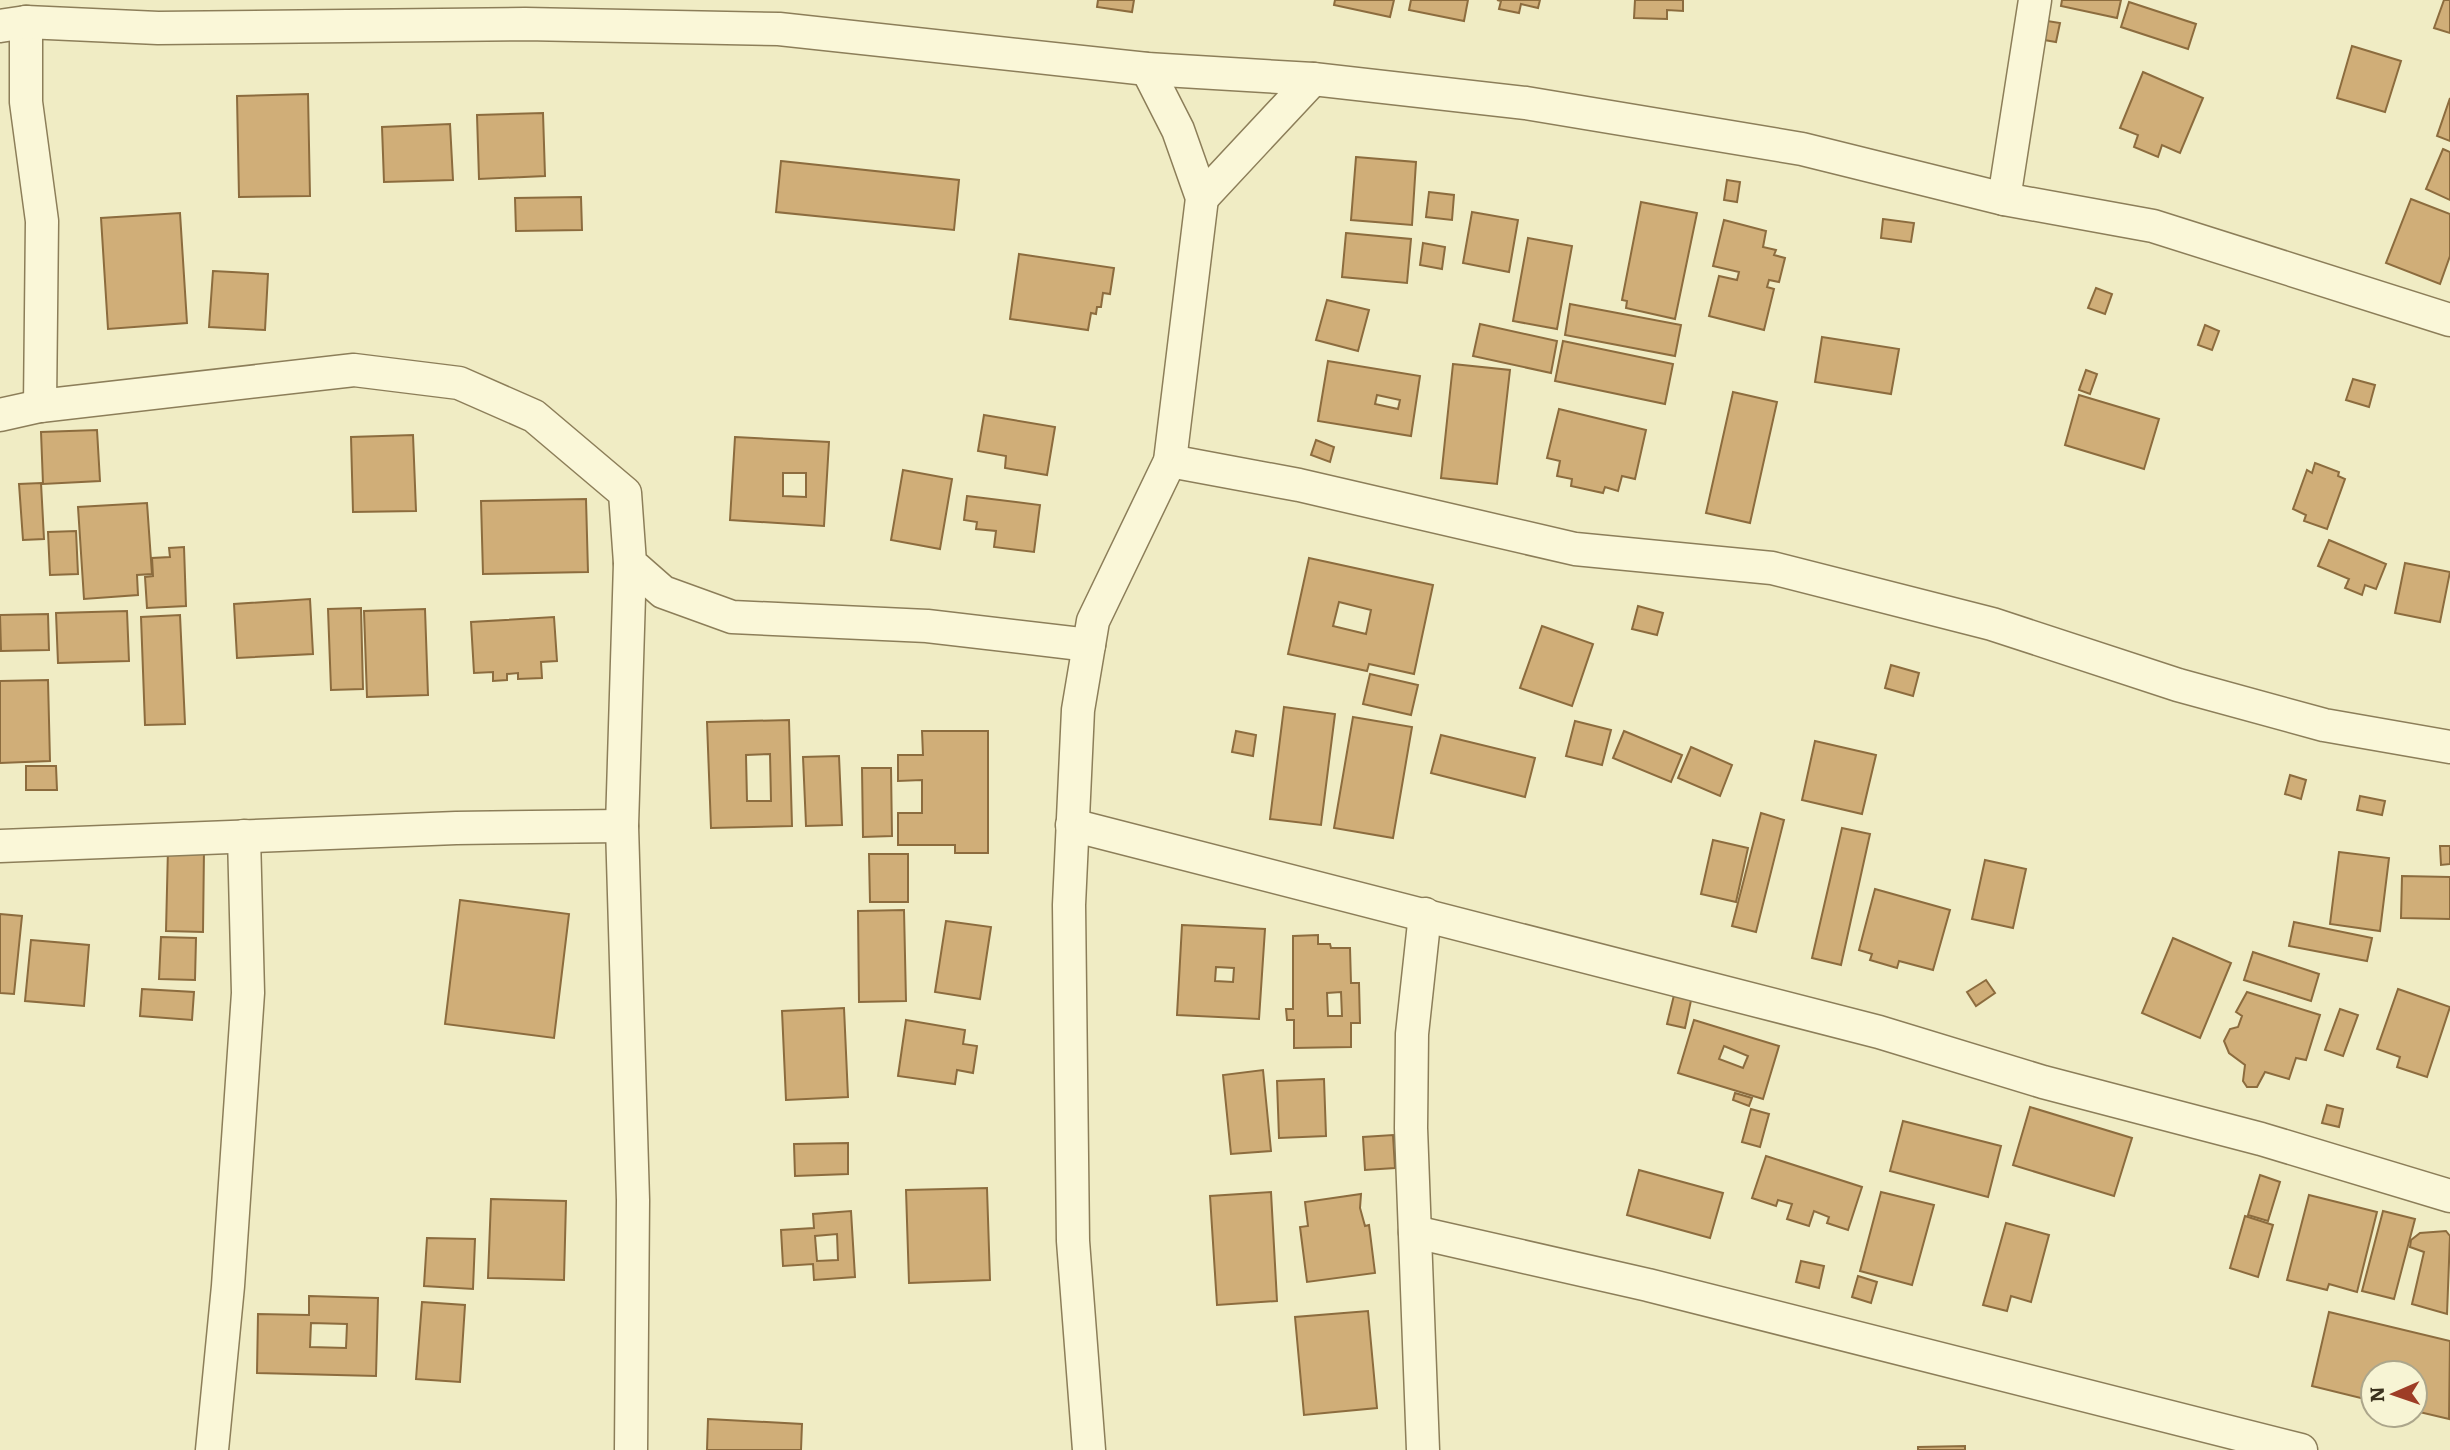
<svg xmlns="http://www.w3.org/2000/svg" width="2450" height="1450" font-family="Literata,serif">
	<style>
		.building { fill: #d0ae78; stroke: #8c6c3e; stroke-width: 2; fill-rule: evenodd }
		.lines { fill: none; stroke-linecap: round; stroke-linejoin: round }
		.minor-casing { stroke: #8c7e59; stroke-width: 35 }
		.minor { stroke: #faf7d8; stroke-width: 32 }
	</style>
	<rect width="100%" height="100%" fill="#f0ecc4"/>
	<g class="building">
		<polygon points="1098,0 1134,0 1132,12 1097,7"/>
		<polygon points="1335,0 1394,0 1390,17 1334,5"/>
		<polygon points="1411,0 1468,0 1464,21 1409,10"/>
		<polygon points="1497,0 1540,0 1538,8 1521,4 1519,13 1499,9 1501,1"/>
		<polygon points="1635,0 1683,0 1683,11 1667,10 1667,19 1634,18"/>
		<polygon points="2062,0 2121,0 2117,18 2061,6"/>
		<polygon points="2444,0 2450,0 2450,33 2434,28"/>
		<polygon points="2129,2 2196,24 2188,49 2121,27"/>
		<polygon points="2041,20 2060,23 2056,42 2038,39"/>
		<polygon points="2352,46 2401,61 2385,112 2337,98"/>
		<polygon points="2143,72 2203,98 2180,153 2162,145 2158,157 2134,147 2138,135 2120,128"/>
		<polygon points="308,94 310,196 239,197 237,96"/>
		<polygon points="2450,98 2450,141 2437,136"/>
		<polygon points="543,113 545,176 479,179 477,115"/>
		<polygon points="450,124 453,180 384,182 382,127"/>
		<polygon points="2443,149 2450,152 2450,200 2426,189"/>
		<polygon points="1356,157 1416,162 1412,225 1351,220"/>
		<polygon points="781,161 959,180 954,230 776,212"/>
		<polygon points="1727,180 1740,182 1737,202 1724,200"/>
		<polygon points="1429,192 1454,195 1452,220 1426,217"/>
		<polygon points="581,197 582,230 516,231 515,198"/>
		<polygon points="2411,199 2450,214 2450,256 2440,284 2386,263"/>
		<polygon points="1641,202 1697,213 1675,319 1626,308 1627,301 1622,300"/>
		<polygon points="1472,212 1518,220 1509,272 1463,263"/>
		<polygon points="180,213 187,323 108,329 101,218"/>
		<polygon points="1883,219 1914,223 1911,242 1881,238"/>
		<polygon points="1724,220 1766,231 1763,247 1776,250 1774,255 1785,258 1779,282 1769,280 1767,287 1774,289 1764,330 1709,316 1719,276 1737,280 1739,272 1713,266"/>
		<polygon points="1346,233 1411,239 1407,283 1342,277"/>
		<polygon points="1528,238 1572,246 1557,329 1513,321"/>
		<polygon points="1423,243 1445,247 1442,269 1420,265"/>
		<polygon points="1019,254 1114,268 1110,294 1103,293 1101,307 1097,307 1096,314 1091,313 1088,330 1010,319"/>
		<polygon points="213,271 268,274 265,330 209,327"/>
		<polygon points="2096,288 2112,294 2105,314 2088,308"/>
		<polygon points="1327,300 1369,310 1358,351 1316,340"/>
		<polygon points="1570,304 1681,325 1675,356 1565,335"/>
		<polygon points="1480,324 1557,341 1551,373 1473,356"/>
		<polygon points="2205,325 2219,331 2212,350 2198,345"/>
		<polygon points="1822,337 1899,349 1891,394 1815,382"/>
		<polygon points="1563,341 1673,364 1665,404 1555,381"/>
		<path d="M1328,361L1420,376L1411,436L1318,421ZM1377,395L1400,400L1398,409L1375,404Z"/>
		<polygon points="1453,364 1510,370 1497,484 1441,478"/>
		<polygon points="2086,370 2097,374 2090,394 2079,390"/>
		<polygon points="2353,379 2375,385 2369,407 2346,400"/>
		<polygon points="1733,392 1777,402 1750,523 1706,513"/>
		<polygon points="2079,395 2159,419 2144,469 2065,445"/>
		<polygon points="1559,409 1646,430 1635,479 1622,476 1618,491 1605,487 1603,493 1571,486 1572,479 1557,476 1560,461 1547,458"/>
		<polygon points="984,415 1055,427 1047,475 1005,468 1006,456 978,451"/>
		<polygon points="97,430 100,481 43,484 41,432"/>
		<polygon points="413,435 416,511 353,512 351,437"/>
		<path d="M735,437L829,442L824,526L730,520ZM783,473H806V497L783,496Z"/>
		<polygon points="1316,440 1334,447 1330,462 1311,455"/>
		<polygon points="2315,463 2339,472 2338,476 2345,479 2327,529 2304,521 2306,515 2293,509 2307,470 2312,473"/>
		<polygon points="903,470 952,479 940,549 891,540"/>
		<polygon points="41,483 44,539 23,540 19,484"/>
		<polygon points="967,496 1040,505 1034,552 994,547 996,531 976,529 977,522 964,520"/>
		<polygon points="586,499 588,572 483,574 481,501"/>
		<polygon points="147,503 152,574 137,575 138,595 84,599 78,507"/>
		<polygon points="76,531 78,574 50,575 48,532"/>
		<polygon points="2329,540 2386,564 2376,589 2365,585 2362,595 2345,588 2349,579 2318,566"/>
		<polygon points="184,547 186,606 147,608 145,577 153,576 152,558 170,557 169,548"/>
		<path d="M1309,558L1433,585L1414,674L1369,664L1367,671L1288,654ZM1339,602L1371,610L1366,634L1333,626Z"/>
		<polygon points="2405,563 2450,572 2440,622 2395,613"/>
		<polygon points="310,599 313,654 237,658 234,604"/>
		<polygon points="1638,606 1663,613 1657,635 1632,629"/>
		<polygon points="361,608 363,689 331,690 328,609"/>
		<polygon points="425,609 428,695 367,697 364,611"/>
		<polygon points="127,611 129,661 58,663 56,613"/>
		<polygon points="48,614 49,650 1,651 0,615"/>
		<polygon points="180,615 185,724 145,725 141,617"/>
		<polygon points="554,617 557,661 541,662 542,678 518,679 518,673 507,674 507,680 493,681 493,672 474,673 471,622"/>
		<polygon points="1542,626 1593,644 1572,706 1520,688"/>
		<polygon points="1891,665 1919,673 1913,696 1885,688"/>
		<polygon points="1370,674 1418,685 1411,715 1363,704"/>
		<polygon points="48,680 50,761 0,763 0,681"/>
		<polygon points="1284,707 1335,714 1321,825 1270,819"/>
		<polygon points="1353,717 1412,727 1393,838 1334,828"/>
		<path d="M789,720L792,826L711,828L707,722ZM770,754L771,801H747L746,755Z"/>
		<polygon points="1575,721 1611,730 1602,765 1566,756"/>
		<polygon points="922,731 988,731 988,853 955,853 955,845 898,845 898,813 922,813 922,780 898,781 898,755 923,755"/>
		<polygon points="1236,731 1256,735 1253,756 1232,752"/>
		<polygon points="1624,731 1682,755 1671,782 1613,758"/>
		<polygon points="1441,735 1535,758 1525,797 1431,773"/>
		<polygon points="1815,741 1876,755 1862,814 1802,800"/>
		<polygon points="1691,747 1732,765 1720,796 1678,778"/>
		<polygon points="839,756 842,825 806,826 803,757"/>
		<polygon points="26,766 56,766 57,790 26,790"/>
		<polygon points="862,768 891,768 892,836 863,837"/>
		<polygon points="2290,775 2306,780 2301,799 2285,794"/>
		<polygon points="2360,796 2385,801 2382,815 2357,810"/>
		<polygon points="1761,813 1784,820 1756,932 1732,926"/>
		<polygon points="1842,828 1870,834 1841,965 1812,958"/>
		<polygon points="1713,840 1748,848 1736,902 1701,894"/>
		<polygon points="2440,846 2450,846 2450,864 2441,865"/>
		<polygon points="168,848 204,849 203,932 166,931"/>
		<polygon points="2339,852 2389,858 2380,931 2330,924"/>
		<polygon points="869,854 908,854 908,902 870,902"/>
		<polygon points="1985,860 2026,869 2013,928 1972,919"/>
		<polygon points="2402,876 2450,877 2450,919 2401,918"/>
		<polygon points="1875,889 1950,910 1933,970 1899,961 1897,968 1870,960 1872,954 1859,950"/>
		<polygon points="460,900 569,914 554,1038 445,1024"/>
		<polygon points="904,910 906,1001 859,1002 858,911"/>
		<polygon points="0,914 22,916 14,994 0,993"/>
		<polygon points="946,921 991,927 980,999 935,992"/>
		<polygon points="2294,922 2372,938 2367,961 2289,946"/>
		<path d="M1182,925L1265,929L1259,1019L1177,1015ZM1216,967L1234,968L1233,982L1215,981Z"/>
		<path d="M1318,935V944H1330L1331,948H1350L1351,983H1359L1360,1023H1351V1047L1294,1048V1020H1287L1286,1009H1293V936ZM1341,992L1342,1016H1328L1327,993Z"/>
		<polygon points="161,937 196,938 195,980 159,979"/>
		<polygon points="2173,938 2231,963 2200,1038 2142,1013"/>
		<polygon points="31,940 89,945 84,1006 25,1001"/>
		<polygon points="2253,952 2319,974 2311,1001 2244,980"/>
		<polygon points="1986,980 1995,993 1976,1006 1967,992"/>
		<polygon points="142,989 194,992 192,1020 140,1016"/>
		<polygon points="2398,989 2450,1007 2427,1077 2397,1067 2400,1057 2377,1049"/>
		<polygon points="1675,991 1692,996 1685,1028 1667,1024"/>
		<polygon points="2247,992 2320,1015 2306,1060 2296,1058 2289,1079 2265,1072 2257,1087 2247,1087 2243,1081 2245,1065 2229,1053 2224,1041 2230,1029 2238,1027 2242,1016 2236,1012"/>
		<polygon points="844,1008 848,1097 786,1100 782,1011"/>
		<polygon points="2340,1009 2358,1015 2343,1056 2325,1050"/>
		<polygon points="906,1020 965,1030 963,1044 977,1046 973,1073 957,1070 955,1084 898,1076"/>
		<path d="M1694,1020L1779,1046L1763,1099L1678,1073ZM1724,1046L1748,1056L1743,1068L1719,1059Z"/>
		<polygon points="1263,1070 1271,1151 1231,1154 1223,1075"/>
		<polygon points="1324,1079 1326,1136 1279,1138 1277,1081"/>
		<polygon points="1735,1093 1752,1098 1749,1106 1733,1100"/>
		<polygon points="2327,1105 2343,1109 2339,1127 2322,1123"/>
		<polygon points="2030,1107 2132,1138 2114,1196 2013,1165"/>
		<polygon points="1751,1109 1769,1114 1760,1147 1742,1142"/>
		<polygon points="1903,1121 2001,1146 1988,1197 1890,1171"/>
		<polygon points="1393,1135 1395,1168 1365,1170 1363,1137"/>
		<polygon points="848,1143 848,1174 795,1176 794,1144"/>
		<polygon points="1766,1156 1862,1187 1848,1230 1827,1223 1829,1217 1814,1211 1809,1226 1787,1219 1792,1204 1778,1200 1776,1206 1752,1198"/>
		<polygon points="1639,1170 1723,1193 1710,1238 1627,1215"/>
		<polygon points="2260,1175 2280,1182 2268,1221 2248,1215"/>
		<polygon points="987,1188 990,1280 909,1283 906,1190"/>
		<polygon points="1271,1192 1277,1301 1217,1305 1210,1196"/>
		<polygon points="1881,1192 1934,1205 1912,1285 1860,1271"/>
		<polygon points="1361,1194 1360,1208 1365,1226 1369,1225 1375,1273 1307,1282 1300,1227 1308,1226 1305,1202"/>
		<polygon points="2309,1195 2377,1212 2357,1292 2329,1284 2327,1290 2287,1280"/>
		<polygon points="491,1199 566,1201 564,1280 488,1278"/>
		<path d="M851,1211L855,1277L814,1280L813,1264L783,1266L781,1230L814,1228L813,1214ZM837,1234L838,1260L817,1261L815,1236Z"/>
		<polygon points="2383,1211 2415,1219 2394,1299 2362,1291"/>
		<polygon points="2245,1216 2273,1225 2258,1277 2230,1268"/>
		<polygon points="2006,1223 2049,1235 2031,1302 2011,1296 2007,1311 1983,1305"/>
		<polygon points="2446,1231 2450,1236 2447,1314 2412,1304 2424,1252 2410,1247 2411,1240 2420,1233"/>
		<polygon points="427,1238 475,1239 473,1289 424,1286"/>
		<polygon points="1801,1261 1824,1266 1819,1288 1796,1282"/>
		<polygon points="1858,1276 1877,1282 1871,1303 1852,1297"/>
		<path d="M309,1296L378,1298L376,1376L257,1373L258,1314L309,1315ZM311,1323L347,1324L346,1348L310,1347Z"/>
		<polygon points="422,1302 465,1305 460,1382 416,1379"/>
		<polygon points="1368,1311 1377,1408 1304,1415 1295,1317"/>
		<polygon points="2329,1312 2450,1341 2449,1419 2415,1411 2415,1373 2373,1373 2373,1401 2312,1386"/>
		<polygon points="708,1419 802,1424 801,1450 707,1450"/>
		<polygon points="1965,1446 1965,1450 1918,1450 1918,1447"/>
	</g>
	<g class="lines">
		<g class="minor-casing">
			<g id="minor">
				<polyline points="26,22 26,102 42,221 40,406"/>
				<polyline points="0,26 26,22 158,28 525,24 779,29 1147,69 1313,79 1526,103 1802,149 2004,199 2153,226 2450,320"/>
				<polyline points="1202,198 1313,79"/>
				<polyline points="2004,199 2035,0"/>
				<polyline points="0,415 40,406 354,370 459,383 534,416 625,493 630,563 663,592 732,617 927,626 1089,645"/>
				<polyline points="1170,461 1299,485 1575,549 1772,568 1992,624 2178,685 2324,725 2450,747"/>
				<polyline points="630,563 622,826 633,1200 631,1450"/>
				<polyline points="1072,825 1879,1032 2043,1082 2261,1139 2450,1196"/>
				<polyline points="0,846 456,828 622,826"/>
				<polyline points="1415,1232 1648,1285 2301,1450"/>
				<polyline points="212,1450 228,1286 248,993 244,836"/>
				<polyline points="1089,1450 1073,1241 1069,905 1078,710 1093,621 1170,461 1202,198 1178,130 1147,69"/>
				<polyline points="1423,1450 1411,1128 1412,1034 1425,914"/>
			</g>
		</g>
		<use href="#minor" class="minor"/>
	</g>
	<g transform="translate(2394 1394) rotate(268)"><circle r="33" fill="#f7f4d4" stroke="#aca68b" stroke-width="2"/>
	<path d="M0-5L12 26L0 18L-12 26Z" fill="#9e3d26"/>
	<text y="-10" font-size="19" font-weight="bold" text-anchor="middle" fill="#3b321e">N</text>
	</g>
</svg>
